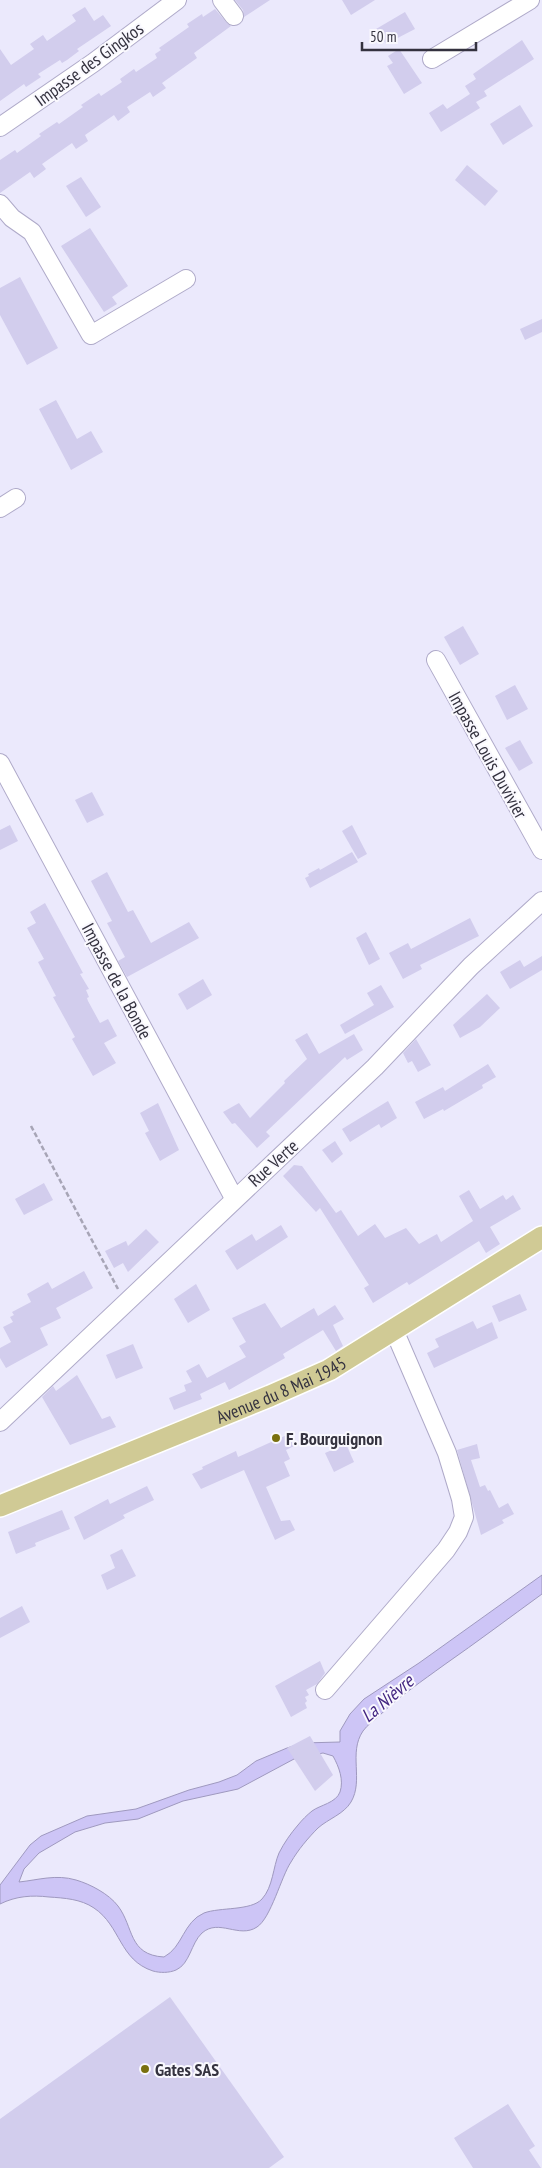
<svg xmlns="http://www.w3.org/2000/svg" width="542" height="2168" font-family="'PT Sans Narrow',sans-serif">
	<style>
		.water { fill: #cdc5f6; stroke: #9f99bf; fill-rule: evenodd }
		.building { fill: #d2cded }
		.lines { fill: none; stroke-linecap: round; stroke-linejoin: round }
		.minor-casing { stroke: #afaac9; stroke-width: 20 }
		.major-casing { stroke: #fff; stroke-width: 24 }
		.path { stroke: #a7a5b6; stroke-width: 2.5; stroke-dasharray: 5 2.5; stroke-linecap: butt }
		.minor { stroke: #fff; stroke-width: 18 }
		.major { stroke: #d0ca95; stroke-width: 21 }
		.poi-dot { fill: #79700f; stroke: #f9f8fe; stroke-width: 2 }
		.labels { text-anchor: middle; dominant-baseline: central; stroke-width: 4; stroke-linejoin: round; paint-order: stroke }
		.street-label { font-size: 18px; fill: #34323f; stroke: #f9f8fe }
		.poi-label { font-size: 18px; font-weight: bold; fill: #34323f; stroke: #f9f8fe; text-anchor: start }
		.water-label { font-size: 19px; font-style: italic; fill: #442782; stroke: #f9f8fe }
	</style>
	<rect width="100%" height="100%" fill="#ebe9fc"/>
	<path class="water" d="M542,1575V1594C509,1618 477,1642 444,1665C422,1681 400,1696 380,1715C375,1720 367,1725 363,1731C348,1753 364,1780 351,1802C344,1814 328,1819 318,1828C308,1838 298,1850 291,1862C281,1877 271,1918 257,1927C239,1939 219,1918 202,1933C191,1943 190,1964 176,1970C169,1973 160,1973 153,1971C119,1960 121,1926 94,1908C81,1899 64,1898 49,1897C32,1895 16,1896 0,1904V1885L30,1845L41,1836L87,1816L136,1809L189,1790L219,1782L237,1775L256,1761L287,1748L303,1743L340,1742V1731L350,1714L364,1699L419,1663ZM323,1753L333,1756C339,1767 344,1780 340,1792C336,1803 320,1805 312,1811C307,1815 302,1820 298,1825C291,1833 284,1843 279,1853C273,1867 273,1887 262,1899C251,1911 220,1907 204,1913C183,1922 183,1947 164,1957C128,1955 134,1927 118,1906C109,1894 90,1884 76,1880C56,1874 38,1880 19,1882L24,1869L39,1853L75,1832L105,1823L138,1819L183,1801L238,1789L294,1759Z"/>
	<g class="building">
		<polygon points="235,0 270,0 244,17 243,10"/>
		<polygon points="342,0 375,0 351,15"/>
		<polygon points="85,7 94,21 103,15 111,26 77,49 79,51 67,60 62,63 60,60 38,74 41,77 26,87 24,84 0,101 0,49 11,65 34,49 30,44 43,35 47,41 76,21 72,15"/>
		<polygon points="215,9 226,22 231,26 194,53 197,58 162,83 166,88 153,97 150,92 127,107 130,112 118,121 114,115 85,135 88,141 76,149 72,143 42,164 46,169 34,178 30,172 0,193 0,160 15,150 17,153 41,136 39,134 57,122 59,124 83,107 81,105 99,93 101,96 122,82 120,79 134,69 136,72 157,58 155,54 161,50 159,48 189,27 187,24 202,14 203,17"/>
		<polygon points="405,12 415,29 386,44 376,29"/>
		<polygon points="522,40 534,59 484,91 487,96 476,102 480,108 441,132 429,113 443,104 447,109 470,94 465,86 476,79 473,74"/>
		<polygon points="399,49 422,83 404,94 387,66 393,63 388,56"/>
		<polygon points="520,105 533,126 503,145 490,124"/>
		<polygon points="467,165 498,191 485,206 455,180"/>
		<polygon points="81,177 101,207 86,217 66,186"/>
		<polygon points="90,228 128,286 112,297 117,304 104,312 61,246"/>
		<polygon points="20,277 58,348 27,365 0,315 0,288"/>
		<polygon points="542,319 542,332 525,340 520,329"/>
		<polygon points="56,400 77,439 91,431 103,452 71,470 39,409"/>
		<polygon points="463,626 479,654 460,665 444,637"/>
		<polygon points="515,685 528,709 507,720 495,696"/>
		<polygon points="520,740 533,763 519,771 505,748"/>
		<polygon points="92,792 104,815 87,823 75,800"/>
		<polygon points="10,825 18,841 0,850 0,830"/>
		<polygon points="352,825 367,854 358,859 342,831"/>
		<polygon points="352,852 358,862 310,888 305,878 309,876 308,874 319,868 320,870"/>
		<polygon points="107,872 128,912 133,910 151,943 189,922 199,938 127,977 118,961 125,957 107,923 112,921 91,881"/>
		<polygon points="45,903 83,973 80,974 89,989 86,990 89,997 87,998 88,1001 100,1023 108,1019 117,1036 104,1043 116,1063 93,1076 72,1039 75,1037 53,997 56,996 38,962 44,959 27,928 36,923 30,912"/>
		<polygon points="470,918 479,936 420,965 422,969 403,979 389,953 408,943 411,949"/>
		<polygon points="366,932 380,959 369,965 356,938"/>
		<polygon points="542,956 542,970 510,989 500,972 520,960 524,967"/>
		<polygon points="203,979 212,995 187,1010 178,994"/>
		<polygon points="381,985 394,1007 345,1034 340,1025 374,1005 367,993"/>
		<polygon points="487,994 500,1008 480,1027 460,1038 453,1025"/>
		<polygon points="307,1033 319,1054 354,1034 363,1050 347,1060 345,1057 266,1132 270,1136 257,1148 235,1123 232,1124 223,1112 239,1103 250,1118 285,1083 284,1081 307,1059 295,1040"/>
		<polygon points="416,1039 431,1065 418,1072 412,1061 408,1063 403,1053"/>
		<polygon points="488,1064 496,1077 482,1085 483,1088 444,1111 443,1109 424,1119 415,1102 443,1087 445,1091"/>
		<polygon points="388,1101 397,1118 381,1128 379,1124 350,1142 342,1129"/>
		<polygon points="158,1103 179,1150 160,1161 145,1133 149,1131 140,1113"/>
		<polygon points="335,1141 343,1154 332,1163 322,1150"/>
		<polygon points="294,1165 302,1166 336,1213 341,1210 358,1236 375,1224 385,1238 406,1228 419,1244 437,1234 441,1242 473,1221 459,1196 469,1190 480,1209 503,1195 506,1200 513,1195 521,1209 490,1227 500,1244 486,1253 479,1241 409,1285 407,1282 373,1303 364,1288 369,1285 320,1208 316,1212 283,1176"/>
		<polygon points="44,1183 53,1200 24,1215 15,1199"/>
		<polygon points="281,1225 288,1237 237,1270 225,1251 252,1234 256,1241"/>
		<polygon points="146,1229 159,1242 128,1272 123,1263 114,1268 105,1251 126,1241 128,1246"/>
		<polygon points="84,1271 93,1288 56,1308 61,1318 40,1328 48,1345 6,1368 0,1358 0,1348 11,1342 3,1327 13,1322 10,1317 14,1315 12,1312 31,1302 27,1294 48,1282 52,1289"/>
		<polygon points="196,1284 210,1310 188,1323 174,1299"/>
		<polygon points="520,1294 527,1310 499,1322 492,1306"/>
		<polygon points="265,1303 281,1328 314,1308 318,1316 335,1305 344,1319 333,1325 343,1346 336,1351 323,1330 283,1354 285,1358 229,1390 225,1382 200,1394 202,1399 174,1410 169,1398 186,1391 184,1385 192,1382 186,1371 199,1364 207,1378 246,1357 239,1346 246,1342 232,1318"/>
		<polygon points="473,1321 477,1329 492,1322 498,1338 434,1368 427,1353 439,1347 435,1339"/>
		<polygon points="133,1344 143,1368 116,1379 106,1355"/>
		<polygon points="77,1375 102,1419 110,1416 116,1427 70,1445 42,1397 53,1386 56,1391"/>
		<polygon points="289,1434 294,1446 286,1450 290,1459 284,1462 290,1476 266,1487 281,1521 290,1520 295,1530 275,1540 244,1470 201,1489 192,1474 203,1469 202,1467 236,1451 238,1457"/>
		<polygon points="346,1444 354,1462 334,1472 325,1453"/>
		<polygon points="477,1444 480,1458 471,1460 480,1487 485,1485 488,1491 490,1490 499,1508 508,1503 514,1514 502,1520 504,1523 481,1535 457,1450"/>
		<polygon points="147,1486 154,1500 123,1515 125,1518 84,1540 74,1517 108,1499 110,1504"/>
		<polygon points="62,1510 70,1529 35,1543 36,1546 16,1554 8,1532"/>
		<polygon points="122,1549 136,1576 107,1590 101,1575 115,1568 110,1555"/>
		<polygon points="22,1606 30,1622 0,1638 0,1618"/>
		<polygon points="320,1661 325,1673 317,1684 306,1690 309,1695 305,1697 307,1701 305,1703 307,1708 291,1717 275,1686"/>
		<polygon points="310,1736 333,1775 315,1791 287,1748"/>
		<polygon points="170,1997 284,2157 269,2168 0,2168 0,2119"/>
		<polygon points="508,2104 535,2146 529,2150 541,2168 473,2168 454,2138"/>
	</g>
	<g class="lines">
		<g class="minor-casing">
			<g id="minor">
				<polyline points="222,0 234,16"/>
				<polyline points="432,59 530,0"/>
				<polyline points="0,127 93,63 177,0"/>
				<polyline points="0,204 12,218 32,232 91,335 186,279"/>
				<polyline points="0,508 16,498"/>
				<polyline points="436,660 542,850"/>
				<polyline points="0,763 234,1198"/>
				<polyline points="0,1422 375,1067 471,966 542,901"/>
				<polyline points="325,1690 446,1550 458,1532 464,1517 461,1499 447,1453 394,1330"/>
			</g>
		</g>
		<g class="major-casing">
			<g id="major">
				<path id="s1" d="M0,1506L270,1396L329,1370L542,1237"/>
			</g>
		</g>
		<polyline class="path" points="31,1126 118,1289"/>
		<use href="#minor" class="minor"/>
		<use href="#major" class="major"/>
	</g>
	<g class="poi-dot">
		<circle cx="276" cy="1438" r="5"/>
		<circle cx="145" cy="2069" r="5"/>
	</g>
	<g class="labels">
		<g class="street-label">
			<text transform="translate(89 64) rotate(-36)">Impasse des Gingkos</text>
			<text transform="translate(488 755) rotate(61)">Impasse Louis Duvivier</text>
			<text transform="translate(117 981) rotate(62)">Impasse de la Bonde</text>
			<text transform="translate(273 1163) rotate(-42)">Rue Verte</text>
			<text stroke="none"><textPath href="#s1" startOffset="304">Avenue du 8 Mai 1945</textPath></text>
		</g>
		<g class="poi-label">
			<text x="286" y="1438">F. Bourguignon</text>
			<text x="155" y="2069">Gates SAS</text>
		</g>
		<g class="water-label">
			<text transform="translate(387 1698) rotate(-40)">La Nièvre</text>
		</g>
	</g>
	<path d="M362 42v8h114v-8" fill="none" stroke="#34323f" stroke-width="2.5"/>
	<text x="370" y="42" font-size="15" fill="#34323f" stroke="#f9f8fe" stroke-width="4" paint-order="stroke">50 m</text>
</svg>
